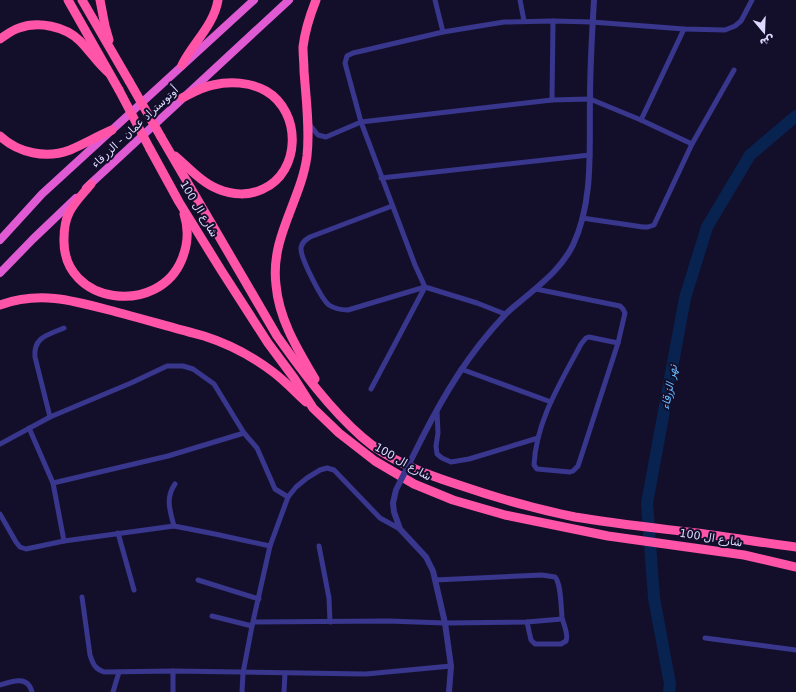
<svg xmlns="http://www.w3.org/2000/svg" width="796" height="692" font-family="'DejaVu Sans',Vazirmatn,sans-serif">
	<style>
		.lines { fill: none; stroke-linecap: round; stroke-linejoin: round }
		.river { stroke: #092350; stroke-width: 12 }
		.minor { stroke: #39368d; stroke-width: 5 }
		.tertiary { stroke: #39368d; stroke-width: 6 }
		.trunk { stroke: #e05ad3; stroke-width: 8 }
		.motorway { stroke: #ff54a7; stroke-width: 9 }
		.tertiary-bridge { stroke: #39368d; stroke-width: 6 }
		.motorway-bridge { stroke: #ff54a7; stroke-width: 9 }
		.labels { text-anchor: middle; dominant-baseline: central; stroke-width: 4; stroke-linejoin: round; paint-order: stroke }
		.street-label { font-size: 11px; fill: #ddd9ff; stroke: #130f2b }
		.water-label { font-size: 12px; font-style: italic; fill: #67baff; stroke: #130f2b }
	</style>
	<rect width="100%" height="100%" fill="#130f2b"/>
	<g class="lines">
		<polyline class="river" points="669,692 670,684 654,598 647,503 685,298 707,227 750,155 796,116"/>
		<g class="minor">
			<polyline points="435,0 443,32"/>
			<polyline points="520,0 524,21"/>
			<polyline points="552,100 553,21"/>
			<polyline points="641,120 684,29"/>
			<polyline points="309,124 318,135 326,137 361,122 552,100 590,99 641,120 692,144"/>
			<polyline points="381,178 590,155"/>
			<path d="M392,206L310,237C305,240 301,243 301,249C301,259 322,300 329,305C335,309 341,310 348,310L425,287"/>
			<polyline points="582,218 643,227 648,227 654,225 692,144 734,70"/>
			<polyline points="536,289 620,306 623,309 625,313 618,343"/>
			<polyline points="505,314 477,303 425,287 415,265 361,122 345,63 347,56 353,53 443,32 504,22 553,21 592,22 684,29 725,30 735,26 741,21 752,0"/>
			<path d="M589,337L618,343L578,466L573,471L570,472L537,469L534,465C536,421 561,382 581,344L586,338Z"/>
			<polyline points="461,369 551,402"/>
			<polyline points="371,389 425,287"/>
			<polyline points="437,411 438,433 436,446 437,454 442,458 451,462 469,459 538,438"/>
			<path d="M50,417L35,357C33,337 48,335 64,328"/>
			<polyline points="29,428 53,483 64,541"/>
			<polyline points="0,444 50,417 131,383 167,366 183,366 193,369 214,384 244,433"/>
			<polyline points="53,483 168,456 244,433 257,448 275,489 288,497"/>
			<polyline points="0,514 16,542 20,547 26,549 64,541 174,526 215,534 270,546"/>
			<path d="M174,526C170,511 165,498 175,484"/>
			<polyline points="118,533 134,590"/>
			<polyline points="319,546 329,598 330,622"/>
			<polyline points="198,580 259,599"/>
			<path d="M435,580L542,575L555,577C561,583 561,607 562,617C563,624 569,634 566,641L561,644H535L531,640L527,622"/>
			<path d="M82,597L90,655C93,664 95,669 104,672L173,671L366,674L451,666"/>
			<polyline points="212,616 252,626"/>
			<polyline points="254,622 388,621 445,623 527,622 562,619"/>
			<polyline points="705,638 796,650"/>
			<path d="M0,685C12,681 28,675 32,692"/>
			<polyline points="113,692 119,672"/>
			<polyline points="173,692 173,671"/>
			<polyline points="242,692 243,673 252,626 270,546 288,497 296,487 307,478 320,470 327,468 334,470 380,518 400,529"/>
			<polyline points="284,692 285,673"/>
		</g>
		<g class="tertiary">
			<path d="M422,438C445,393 469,353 504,316C509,310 516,305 522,300C542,283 561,269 573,245C594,201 589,147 590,100C590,66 592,33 594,0"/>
			<polyline points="393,503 394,512 400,529 426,557 433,571 445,623 451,666 449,692"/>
		</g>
		<g class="trunk">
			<polyline points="86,188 289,0"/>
			<polyline points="0,240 42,194 254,0"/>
			<polyline points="0,273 33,239 76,198"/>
		</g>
		<g class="motorway">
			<polyline points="68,0 119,90"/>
			<polyline points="82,0 129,81"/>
			<polyline points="100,0 105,26 109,40"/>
			<path d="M0,39C6,35 12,30 19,28C38,21 65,26 80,41C90,51 98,64 109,73"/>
			<path d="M182,65C193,43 214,25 218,0"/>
			<path d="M0,136C18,153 46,159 70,150C84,144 98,136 112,130"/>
			<path d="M161,137L277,336C302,371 329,408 362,437C389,461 425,474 459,485C497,498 535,509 575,517C616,524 656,528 697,533C730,537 763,543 796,547"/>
			<polyline points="150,149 179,202 221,270 268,343 294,378 313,408 339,433 375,461 414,484 453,500 505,515 608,536 744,555 796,567"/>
			<path d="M175,156C188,167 202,183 218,189C232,195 249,196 263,189C301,172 302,112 266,91C250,82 230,81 213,85C202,87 192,93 182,98"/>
			<path d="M91,184C84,193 74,202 69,213C65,221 64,231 64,239C62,305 159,317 182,259C188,244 189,229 184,214"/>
			<path d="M0,305C44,289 81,303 124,314C150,321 177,329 204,336C229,344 252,356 273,372C285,381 295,392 306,402"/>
			<path d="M315,379C298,350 279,320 276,285C270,237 301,201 307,156C310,128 306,99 304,71C304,63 303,55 303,47C305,30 310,15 316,0"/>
		</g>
		<polyline class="tertiary-bridge" points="393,503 396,490 422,438"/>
		<g class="motorway-bridge">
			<polyline points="129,81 161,137"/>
			<polyline points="119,90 150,149"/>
		</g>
	</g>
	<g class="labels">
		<g class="street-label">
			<text transform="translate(135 127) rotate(-43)">أوتوستراد عمان - الزرقاء</text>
			<text transform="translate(199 209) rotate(59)">شارع ال 100</text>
			<text transform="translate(403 462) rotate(30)">شارع ال 100</text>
			<text transform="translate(711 538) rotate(9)">شارع ال 100</text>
		</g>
		<g class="water-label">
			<text transform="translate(669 387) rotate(-79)">نهر الزرقاء</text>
		</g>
	</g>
	<g transform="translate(764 32) rotate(161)" stroke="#130f2b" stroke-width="3" paint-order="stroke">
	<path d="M0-3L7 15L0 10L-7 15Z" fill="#ddd9ff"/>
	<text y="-6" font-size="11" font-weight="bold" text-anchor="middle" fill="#ddd9ff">ش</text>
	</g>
</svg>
